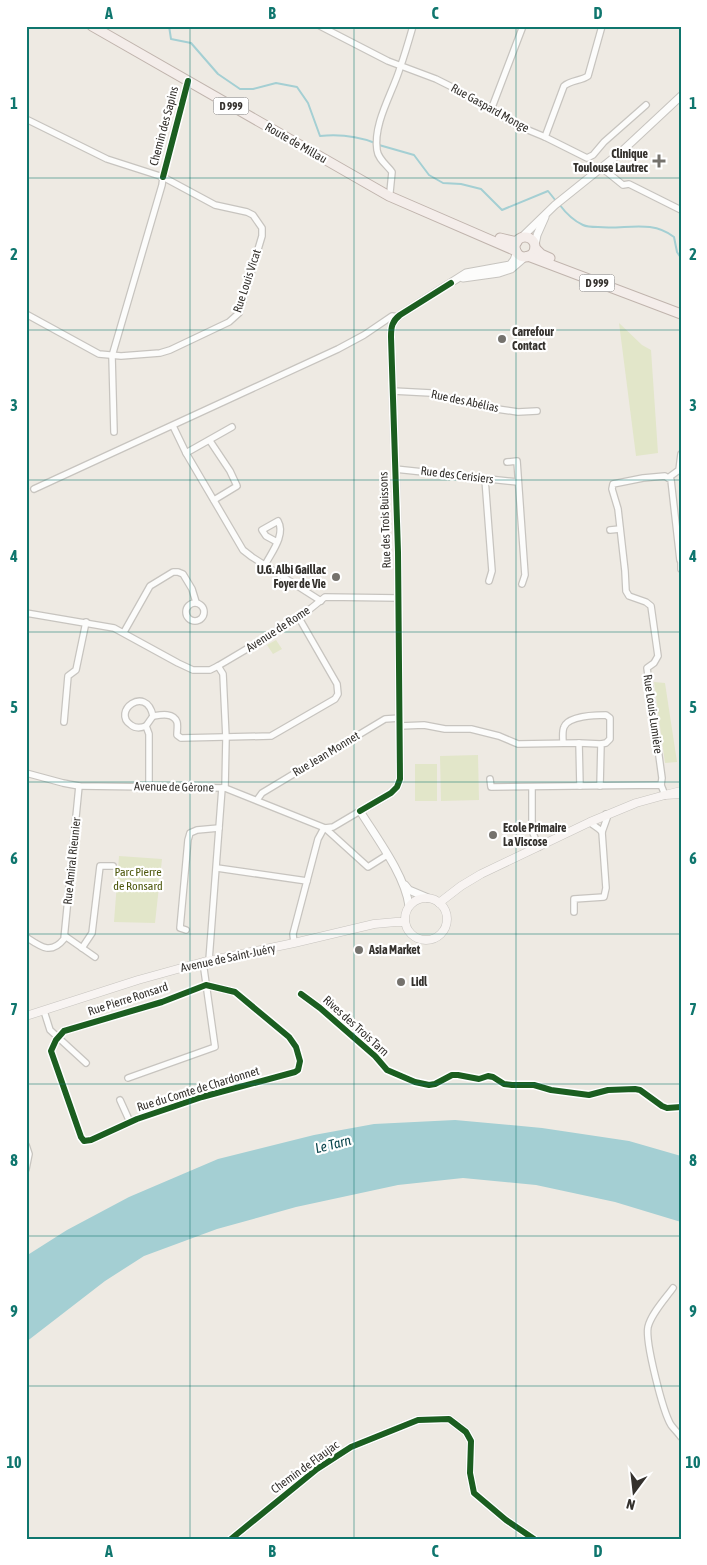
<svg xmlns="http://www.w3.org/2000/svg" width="707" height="1565" font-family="'Asap Condensed',sans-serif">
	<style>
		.green { fill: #e2e6c9 }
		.water { fill: #a4cfd3 }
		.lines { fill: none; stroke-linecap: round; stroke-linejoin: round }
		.stream { stroke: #a4cfd3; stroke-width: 2 }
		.minor-casing { stroke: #c7c4bf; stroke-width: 8 }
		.tertiary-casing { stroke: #c7c4bf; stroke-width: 9 }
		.secondary-casing { stroke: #c7c4bf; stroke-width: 9 }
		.primary-casing { stroke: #c0b4ad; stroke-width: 11 }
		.minor { stroke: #fcfcfb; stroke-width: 5.5 }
		.tertiary { stroke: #fcfcfb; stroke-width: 7 }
		.secondary { stroke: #f8f4f2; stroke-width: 8 }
		.primary { stroke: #f4edea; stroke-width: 9 }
		.cycleway-casing { stroke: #fff; stroke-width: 9 }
		.cycleway { stroke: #1b5e20; stroke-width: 6 }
		.grid { fill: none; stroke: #0f766e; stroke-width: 1; stroke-opacity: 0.55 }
		.poi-dot { fill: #75726d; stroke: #fff; stroke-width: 2 }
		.labels { text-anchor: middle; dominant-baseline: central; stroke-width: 4.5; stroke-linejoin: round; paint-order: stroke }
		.shield { fill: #fff; stroke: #716f6c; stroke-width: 1 }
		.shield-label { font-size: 11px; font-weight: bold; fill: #34312d }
		.street-label { font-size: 12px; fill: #34312d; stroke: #fff }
		.poi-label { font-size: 12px; font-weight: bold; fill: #34312d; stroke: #fff; text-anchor: start }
		.park-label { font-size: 12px; fill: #4d570b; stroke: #fff }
		.water-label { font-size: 14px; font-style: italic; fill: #09444b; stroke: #fff }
		.neatline { fill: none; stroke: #0f766e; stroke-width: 2 }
		.grid-label { font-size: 16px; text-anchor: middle; font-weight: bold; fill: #0f766e }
	</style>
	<rect width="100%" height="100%" fill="#eeeae3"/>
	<g class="green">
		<polygon points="619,323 642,345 651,350 658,453 636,456"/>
		<polygon points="276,640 282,649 273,654 267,645"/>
		<polygon points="654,682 665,683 677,762 665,763"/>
		<polygon points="478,755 479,800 441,801 440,756"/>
		<rect x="415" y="764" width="22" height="37"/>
		<polygon points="119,856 162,859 155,923 114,922"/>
	</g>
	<polygon class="water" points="455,1120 542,1128 629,1141 681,1156 681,1222 615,1202 536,1185 463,1178 398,1185 296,1207 217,1229 144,1256 105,1281 26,1342 26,1256 67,1230 129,1197 218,1159 314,1135 374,1124"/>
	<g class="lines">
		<g class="stream">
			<path d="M169,26L171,39L191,43L218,74L240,89H253L276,83L297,87L308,103L320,136C339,134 357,136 375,143"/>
			<polyline points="379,145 414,155 429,175 443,183 461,184 481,189 502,210 548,191 556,201"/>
			<path d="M559,204C565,212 574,221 583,225C587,227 593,227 598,227C625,230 651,219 674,237L677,252L681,258"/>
		</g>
		<g class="minor-casing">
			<g id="minor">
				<polyline points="320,26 388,61 436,79 456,89 516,125 545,137 587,158 593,155 604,142 646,105"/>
				<polyline points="491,110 523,26"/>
				<polyline points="26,119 107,159 163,177 215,205 247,212 253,215 262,228 262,236 239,313 229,322 170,350 160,353 121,356 99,354 26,314"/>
				<path d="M545,137L564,86C571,80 581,81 588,76L602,26"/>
				<polyline points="602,168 623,185 629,184 681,210"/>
				<path d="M390,192L392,172C387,165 378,159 377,150C373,123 393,92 400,68C405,54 409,40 413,26"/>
				<polyline points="393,391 431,393 483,407 518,412 537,411"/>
				<polyline points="173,426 186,453 243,550 252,557 321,601"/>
				<polyline points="114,432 112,356 162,185 163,177 188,81"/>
				<polyline points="210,441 230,471 237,486 214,500"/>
				<polyline points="186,453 232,427"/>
				<polyline points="507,462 517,461 525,575 522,584"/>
				<polyline points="395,469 518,482"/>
				<polyline points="668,478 679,470 681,454"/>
				<polyline points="485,479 492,571 489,581"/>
				<polyline points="34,489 338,349 364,335 392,316 398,317"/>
				<polyline points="610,530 620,529"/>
				<polyline points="681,560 681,569"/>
				<path d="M265,565C271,553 286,535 278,521L262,530L266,536L277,542"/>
				<circle cx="195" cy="612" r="9"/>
				<polyline points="26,613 114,628 178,663 193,670 210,670 218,666 299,618 325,597 399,598"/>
				<polyline points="124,632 150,586 173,572 178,572 183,574 192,589 196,602"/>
				<polyline points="218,666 223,674 226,738 225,788"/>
				<polyline points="64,722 68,676 76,670 86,622"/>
				<path d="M146,726C141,728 136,729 131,725C111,712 146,684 153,716"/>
				<polyline points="400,726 424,725 445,729 471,729 499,736 518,744 579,743 580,786"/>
				<path d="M563,743C563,739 562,731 564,727C568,716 596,715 606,715L610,718V739L606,743L601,744L600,786"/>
				<polyline points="579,743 601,744"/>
				<polyline points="26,773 63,783 79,786 225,788 325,828 368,867 387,855"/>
				<polyline points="490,779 491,787 661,785 665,795"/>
				<polyline points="661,785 662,778 647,668 654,663 658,656 651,606 646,602 629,596 626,591 625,571 618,509 612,489 613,484 643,478 665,476 671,480 680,560"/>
				<path d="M149,787V734L146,726L153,716C160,715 173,712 177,722C178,725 177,731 177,735L181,738L271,736L335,699L338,694L337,684L299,618"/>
				<polyline points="532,787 532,831 539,847"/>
				<polyline points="257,800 262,793 385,719 400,718"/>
				<path d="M590,822C593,826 598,827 602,832"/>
				<polyline points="325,828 333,827 360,811"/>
				<polyline points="217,868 307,881"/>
				<polyline points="574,912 574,899 604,897 606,888 602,832 607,818 606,814"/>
				<polyline points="186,930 180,928 188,840 190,833 197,830 219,828"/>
				<polyline points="65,936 95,957"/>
				<path d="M26,937C41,947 51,955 64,939L79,786"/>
				<polyline points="294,943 293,934 318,839 324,828"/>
				<polyline points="82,948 92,933 100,866 113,866"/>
				<polyline points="209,960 222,788"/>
				<polygon points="206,985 235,992 289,1037 296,1047 300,1061 298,1070 295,1072 202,1097 137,1119 91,1140 84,1141 81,1137 51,1051 56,1040 64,1031 162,1002"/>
				<polyline points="44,1011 50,1030 86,1063"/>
				<polyline points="128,1078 215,1047 203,962"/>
				<polyline points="120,1100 130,1122"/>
				<polyline points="26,1145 29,1154 26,1169"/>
				<path d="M673,1288C665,1299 651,1314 648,1327C645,1342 663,1412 671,1425C674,1429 678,1433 681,1437"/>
			</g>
		</g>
		<g class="tertiary-casing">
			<g id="tertiary">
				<polyline points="522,237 555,205 621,152 681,96"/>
				<polyline points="535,245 537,235 545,217"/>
				<polyline points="463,278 499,273 511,269 526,256"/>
				<polyline points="405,885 409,890 428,898"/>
				<path d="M409,906C405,875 376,837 360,811L391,793L397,787L400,779L398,552L391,337C391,327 392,321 400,315L466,273L510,265L514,260L517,252"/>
				<polyline points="231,1539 317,1469 351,1447 418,1420 449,1419 466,1432 471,1441 470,1473 474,1493 506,1520 534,1539"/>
			</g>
		</g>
		<g class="secondary-casing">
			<g id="secondary">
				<polyline points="681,791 665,795 681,794"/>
				<circle cx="426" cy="919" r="21"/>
				<polyline points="439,903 461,886 481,874 590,822 636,803 665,795"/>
				<polyline points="26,1016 138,980 203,962 294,943 374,924 396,922 405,922"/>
			</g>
		</g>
		<g class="primary-casing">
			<g id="primary">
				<polyline points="92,26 389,196 516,251"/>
				<circle cx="525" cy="247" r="10"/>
				<polyline points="500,238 517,242"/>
				<polyline points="535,248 541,254 550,258"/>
				<polyline points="528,256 681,314"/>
			</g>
		</g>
		<use href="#minor" class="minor"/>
		<use href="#tertiary" class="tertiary"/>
		<use href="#secondary" class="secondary"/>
		<use href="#primary" class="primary"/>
		<g class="cycleway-casing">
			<g id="cycleway">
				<polyline points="163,177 188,81"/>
				<path d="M360,811L391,793L397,787L400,779L398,552L391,337C391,327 392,321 400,315L451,283"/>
				<polygon points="206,985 235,992 289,1037 296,1047 300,1061 298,1070 295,1072 202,1097 137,1119 91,1140 84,1141 81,1137 51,1051 56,1040 64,1031 162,1002"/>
				<polyline points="301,994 320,1008 375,1056 387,1070 415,1082 429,1085 435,1084 452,1075 458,1075 479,1079 488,1076 493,1077 504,1084 512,1085 534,1085 551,1090 589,1095 608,1090 635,1089 640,1090 662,1106 667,1108 681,1107"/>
				<polyline points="231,1539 317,1469 351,1447 418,1420 449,1419 466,1432 471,1441 470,1473 474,1493 506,1520 534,1539"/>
			</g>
		</g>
		<use href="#cycleway" class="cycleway"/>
	</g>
	<path class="grid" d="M190,26V1539M354,26V1539M516,26V1539M26,178H681M26,330H681M26,480H681M26,632H681M26,782H681M26,934H681M26,1084H681M26,1236H681M26,1386H681"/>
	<g class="poi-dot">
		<path d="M656.5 153.5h5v5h5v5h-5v5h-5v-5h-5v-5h5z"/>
		<circle cx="502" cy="339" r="5"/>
		<circle cx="336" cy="577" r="5"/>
		<circle cx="493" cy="835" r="5"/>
		<circle cx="359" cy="950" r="5"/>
		<circle cx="401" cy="982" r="5"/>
	</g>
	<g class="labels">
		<g class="shield">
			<rect x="213.5" y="97.5" width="35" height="17" rx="4"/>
			<rect x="579.5" y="274.5" width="35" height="17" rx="4"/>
		</g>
		<g class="shield-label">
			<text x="231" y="106">D 999</text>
			<text x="597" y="283">D 999</text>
		</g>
		<g class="street-label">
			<text transform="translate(490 108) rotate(29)">Rue Gaspard Monge</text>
			<text transform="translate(164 126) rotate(-75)">Chemin des Sapins</text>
			<text transform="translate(296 143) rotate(30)">Route de Millau</text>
			<text transform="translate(247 281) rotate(-72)">Rue Louis Vicat</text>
			<text transform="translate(465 401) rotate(12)">Rue des Abélias</text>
			<text transform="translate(457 475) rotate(7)">Rue des Cerisiers</text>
			<text transform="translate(385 520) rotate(-92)">Rue des Trois Buissons</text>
			<text transform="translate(278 629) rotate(-33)">Avenue de Rome</text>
			<text transform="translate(653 714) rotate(82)">Rue Louis Lumière</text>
			<text transform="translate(326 754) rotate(-31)">Rue Jean Monnet</text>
			<text transform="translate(174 787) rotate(1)">Avenue de Gérone</text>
			<text transform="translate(72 861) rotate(-84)">Rue Amiral Rieunier</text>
			<text transform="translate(228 958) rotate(-12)">Avenue de Saint-Juéry</text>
			<text transform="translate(128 999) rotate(-18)">Rue Pierre Ronsard</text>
			<text transform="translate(356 1026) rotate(42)">Rives des Trois Tarn</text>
			<text transform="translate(198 1089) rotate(-17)">Rue du Comte de Chardonnet</text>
			<text transform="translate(305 1467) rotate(-36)">Chemin de Flaujac</text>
		</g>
		<g class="poi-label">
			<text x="648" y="154" text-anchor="end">Clinique<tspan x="648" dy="14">Toulouse Lautrec</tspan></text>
			<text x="512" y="332">Carrefour<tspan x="512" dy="14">Contact</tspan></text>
			<text x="326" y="570" text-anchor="end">U.G. Albi Gaillac<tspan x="326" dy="14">Foyer de Vie</tspan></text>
			<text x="503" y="828">Ecole Primaire<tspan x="503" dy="14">La Viscose</tspan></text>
			<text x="369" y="950">Asia Market</text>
			<text x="411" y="982">Lidl</text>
		</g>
		<g class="park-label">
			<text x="138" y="872">Parc Pierre<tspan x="138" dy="14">de Ronsard</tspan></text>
		</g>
		<g class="water-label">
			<text transform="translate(333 1144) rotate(-14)">Le Tarn</text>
		</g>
	</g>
	<rect width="707" height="1565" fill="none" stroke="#ffffff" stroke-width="55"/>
	<g transform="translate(634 1492) rotate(195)" stroke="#ffffff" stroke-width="4" paint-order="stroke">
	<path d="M0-4L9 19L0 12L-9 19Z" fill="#34312d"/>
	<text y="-8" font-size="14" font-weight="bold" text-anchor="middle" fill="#34312d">N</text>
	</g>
	<rect x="28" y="28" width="652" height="1510" class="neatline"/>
	<g class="grid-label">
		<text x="109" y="19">A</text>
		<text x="272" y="19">B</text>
		<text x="435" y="19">C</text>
		<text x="598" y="19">D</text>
		<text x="14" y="109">1</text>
		<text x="693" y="109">1</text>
		<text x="14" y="260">2</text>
		<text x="693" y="260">2</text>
		<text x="14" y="411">3</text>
		<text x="693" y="411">3</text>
		<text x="14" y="562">4</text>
		<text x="693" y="562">4</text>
		<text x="14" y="713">5</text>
		<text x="693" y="713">5</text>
		<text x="14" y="864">6</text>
		<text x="693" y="864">6</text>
		<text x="14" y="1015">7</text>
		<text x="693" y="1015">7</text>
		<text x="14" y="1166">8</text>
		<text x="693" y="1166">8</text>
		<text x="14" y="1317">9</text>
		<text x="693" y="1317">9</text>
		<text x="14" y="1468">10</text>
		<text x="693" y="1468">10</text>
		<text x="109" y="1557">A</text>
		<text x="272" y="1557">B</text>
		<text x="435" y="1557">C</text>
		<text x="598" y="1557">D</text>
	</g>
</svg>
